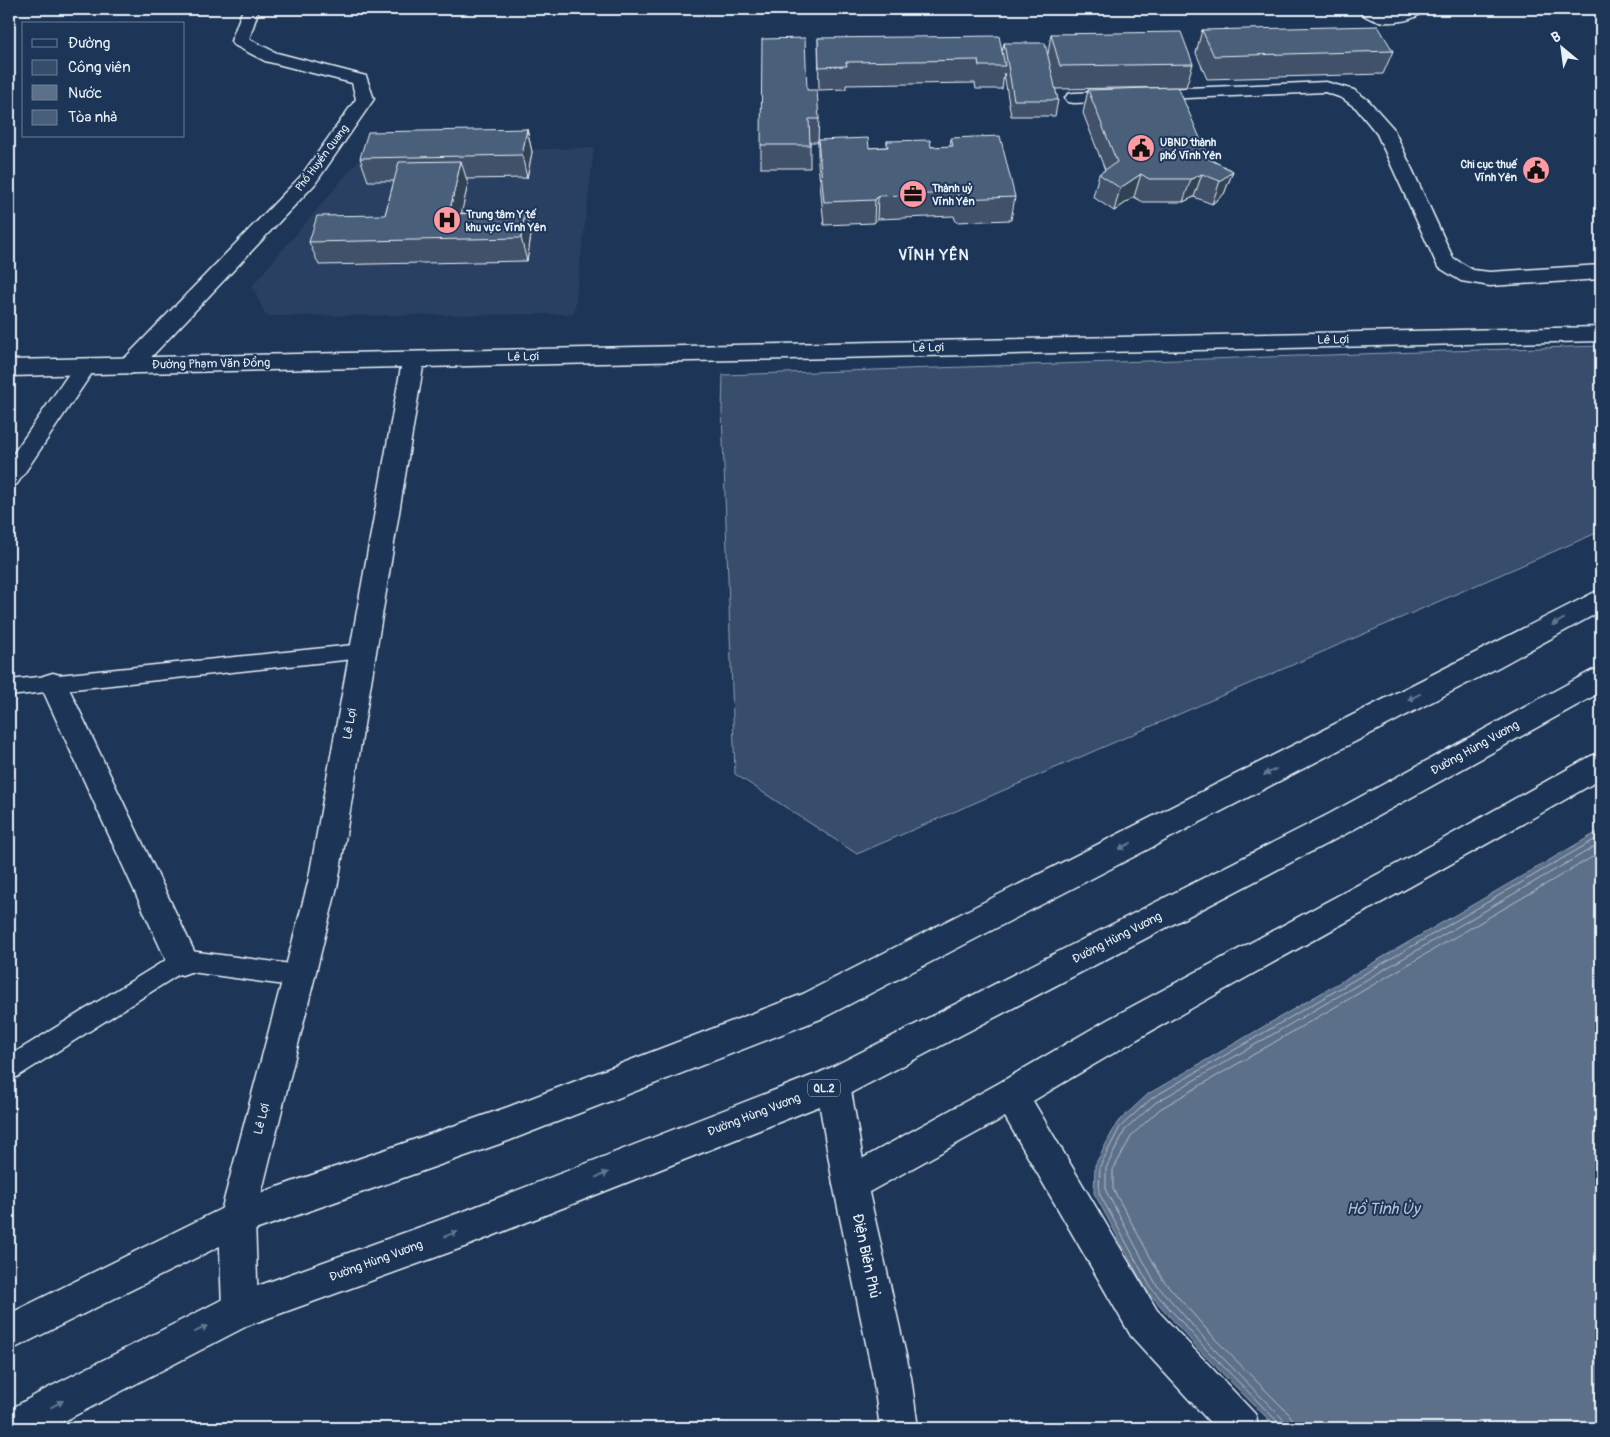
<svg xmlns="http://www.w3.org/2000/svg" width="1610" height="1437" font-family="Pangolin,sans-serif">
	<style>
		.built { fill: #2a4162 }
		.green { fill: #374d6c; stroke: #909fb2 }
		.water { fill: #5d7089; stroke: #95a4b5 }
		.lines { fill: none; stroke-linecap: round; stroke-linejoin: round }
		.shore { stroke: #b0bdcc; stroke-width: 1 }
		.service-casing { stroke: #e8f1f8; stroke-width: 3 }
		.minor-casing { stroke: #e8f1f8; stroke-width: 3 }
		.tertiary-casing { stroke: #e8f1f8; stroke-width: 3 }
		.primary-casing { stroke: #e8f1f8; stroke-width: 3 }
		.service { fill: #1d3557; fill-rule: evenodd }
		.minor { fill: #1d3557; fill-rule: evenodd }
		.tertiary { fill: #1d3557; fill-rule: evenodd }
		.primary { fill: #1d3557; fill-rule: evenodd }
		.wall { fill: #3f5169; stroke: #e8f1f8 }
		.shaded-wall { fill: #334255; stroke: #e8f1f8 }
		.building { fill: #495e7a; stroke: #e8f1f8 }
		.oneway { fill: #64778f }
		.labels { text-anchor: middle; dominant-baseline: central; stroke-width: 4; stroke-linejoin: round; paint-order: stroke }
		.far-poi-label { font-size: 11px; font-weight: bold; fill: #e8f1f8; stroke: #1d3557; text-anchor: start }
		.far-street-label { font-size: 11px; fill: #e8f1f8; stroke: #1d3557 }
		.shield { fill: #1d3557; stroke: #abb9c8; stroke-width: 1 }
		.shield-label { font-size: 11px; font-weight: bold; fill: #e8f1f8 }
		.street-label { font-size: 12px; fill: #e8f1f8; stroke: #1d3557 }
		.far-district-label { font-size: 15px; font-weight: bold; letter-spacing: 1px; fill: #e8f1f8; stroke: #1d3557 }
		.near-street-label { font-size: 15px; fill: #e8f1f8; stroke: #1d3557 }
		.near-water-label { font-size: 16px; font-style: italic; fill: #b7c4d1; stroke: #1d3557 }
	</style>
	<rect width="100%" height="100%" fill="#1d3557"/>
	<filter id="ink" filterUnits="userSpaceOnUse"><feTurbulence type="fractalNoise" baseFrequency=".02" numOctaves="2"/><feDisplacementMap in="SourceGraphic" scale="10" xChannelSelector="R" yChannelSelector="G"/><feConvolveMatrix kernelMatrix="1 2 1 2 8 2 1 2 1" color-interpolation-filters="sRGB"/></filter>
	<g filter="url(#ink)">
		<polygon class="built" points="594,148 574,314 266,316 252,286 365,153"/>
		<polygon class="green" points="1601,346 1601,531 857,854 735,774 722,411 723,375"/>
		<polygon class="water" points="1601,830 1601,1428 1277,1428 1202,1353 1147,1291 1094,1193 1095,1165 1117,1123 1148,1094"/>
		<g class="lines">
			<g class="shore">
				<polyline points="1280,1428 1279,1423 1206,1349 1151,1288 1099,1193 1100,1166 1120,1127 1152,1098 1601,836"/>
				<polyline points="1286,1428 1283,1419 1210,1345 1156,1284 1106,1191 1106,1168 1125,1130 1155,1103 1601,843"/>
				<polyline points="1294,1428 1293,1420 1289,1414 1216,1340 1163,1280 1113,1189 1113,1170 1132,1135 1160,1109 1601,852"/>
			</g>
			<g class="service-casing">
				<g id="service">
					<polygon points="363,644 369,646 372,651 369,656 363,658 9,696 9,680"/>
					<polygon points="182,950 299,965 307,969 310,976 307,983 299,987 184,971 17,1077 9,1080 9,1056"/>
				</g>
			</g>
			<g class="minor-casing">
				<g id="minor">
					<polygon points="243,9 259,9 249,39 277,53 366,76 374,99 315,184 138,371 130,374 122,371 119,366 122,361 301,176 356,99 352,83 265,61 234,45 231,41"/>
					<path d="M1358,9H1378L1392,13L1406,9H1425C1413,26 1369,27 1358,9Z"/>
					<polygon points="1326,82 1354,90 1368,100 1393,128 1453,258 1473,270 1490,272 1601,265 1601,279 1490,286 1461,281 1438,267 1377,134 1356,108 1342,98 1325,92 1074,103 1068,102 1065,98 1068,94 1074,93"/>
					<polygon points="85,359 93,362 96,367 17,484 9,487 9,460 77,362"/>
					<polygon points="53,673 63,676 193,949 198,960 193,971 182,975 171,971 40,684 43,676"/>
					<path d="M1601,753V779C1413,888 1219,988 1033,1101L1157,1310L1255,1414L1260,1428H1215L1131,1336L1005,1117L862,1196L850,1201L838,1196L833,1184L838,1172L999,1083L1107,1020L1443,839L1591,756Z"/>
				</g>
			</g>
			<g class="tertiary-casing">
				<g id="tertiary">
					<polygon points="1601,327 1601,341 423,367 338,883 255,1219 258,1310 253,1323 240,1328 227,1323 222,1310 219,1219 308,883 401,367 9,376 9,360"/>
					<polygon points="833,1067 845,1072 850,1084 867,1184 911,1377 918,1428 880,1428 873,1377 833,1184 816,1084 821,1072"/>
				</g>
			</g>
			<g class="primary-casing">
				<g id="primary">
					<polygon points="1601,589 1601,611 1499,667 823,1018 508,1141 244,1234 9,1351 9,1314 237,1201 508,1107 803,994"/>
					<polygon points="1601,668 1601,692 1349,832 845,1096 467,1246 249,1325 51,1428 9,1428 9,1410 44,1390 227,1297 467,1210 824,1071 1329,814 1591,671"/>
				</g>
			</g>
			<use href="#service" class="service"/>
			<use href="#minor" class="minor"/>
			<use href="#tertiary" class="tertiary"/>
			<use href="#primary" class="primary"/>
		</g>
		<g class="wall">
			<polygon points="1202,30 1393,51 1383,74 1207,79 1196,53"/>
			<polygon points="1051,34 1193,64 1186,87 1055,89 1058,100 1055,116 1011,116 1004,73 1002,89 976,89 975,83 846,85 846,89 819,90 818,38 1002,52 1004,43 1048,54"/>
			<polygon points="807,90 819,119 818,142 810,142 810,168 761,168 761,145"/>
			<polygon points="1088,90 1209,159 1233,171 1224,194 1212,204 1194,197 1183,202 1143,202 1134,197 1114,211 1093,197 1099,174 1105,170 1083,113"/>
			<polygon points="527,129 532,152 527,178 466,179 468,184 461,213 525,212 531,235 527,261 319,265 309,242 385,215 394,181 368,181 360,158"/>
			<polygon points="951,138 1015,197 1011,220 956,222 954,216 877,219 874,223 824,225 818,163 818,140 869,148 887,147 887,141 931,147 950,147"/>
		</g>
		<g class="shaded-wall">
			<polygon points="527,129 532,152 527,178 522,155"/>
			<polygon points="461,161 468,184 456,237 449,214"/>
			<polygon points="1233,171 1224,194 1212,204 1220,181"/>
			<polygon points="1141,174 1134,197 1114,211 1120,188"/>
			<polygon points="1202,174 1194,197 1183,202 1191,179"/>
			<polygon points="878,196 877,219 874,223 875,200"/>
			<polygon points="525,212 531,235 527,261 521,238"/>
		</g>
		<g class="building">
			<polygon points="1378,26 1393,51 1214,56 1202,30"/>
			<polygon points="1181,32 1193,64 1060,66 1051,34"/>
			<polygon points="999,36 1005,66 979,66 978,60 846,62 847,66 819,67 818,38"/>
			<polygon points="805,38 807,90 817,90 819,119 809,119 810,145 761,145 762,39"/>
			<polygon points="1004,43 1045,43 1058,100 1014,100"/>
			<polygon points="1178,87 1209,159 1233,171 1220,181 1202,174 1191,179 1149,179 1141,174 1120,188 1099,174 1117,162 1088,90"/>
			<polygon points="527,129 522,155 360,158 368,132"/>
			<polygon points="1000,136 1015,197 959,199 957,193 878,196 875,200 824,202 818,140 868,138 869,148 888,147 887,141 930,140 931,147 953,146 951,138"/>
			<polygon points="461,161 449,214 525,212 521,238 309,242 317,216 385,215 399,162"/>
		</g>
		<defs><path id="oneway-solid" d="M-6-.8H1V-3.2L6.5 0L1 3.2V.8H-6Z" transform="scale(1.25)"/></defs>
		<g class="oneway">
			<use href="#oneway-solid" transform="translate(1558 622) rotate(152)"/>
			<use href="#oneway-solid" transform="translate(1414 697) rotate(153)"/>
			<use href="#oneway-solid" transform="translate(1270 772) rotate(153)"/>
			<use href="#oneway-solid" transform="translate(1125 846) rotate(153)"/>
			<use href="#oneway-solid" transform="translate(602 1175) rotate(-21)"/>
			<use href="#oneway-solid" transform="translate(451 1234) rotate(-20)"/>
			<use href="#oneway-solid" transform="translate(201 1329) rotate(-27)"/>
			<use href="#oneway-solid" transform="translate(57 1404) rotate(-29)"/>
		</g>
	</g>
	<defs>
		<g id="civic-disc" transform="scale(1.4375)"><circle r="9.5" fill="#ff9aa2" stroke="#1d3557"/><path d="M-.6-6.5H3V-4.5H.6V-3L4-1V1h2V6H-6V1h2V-1L-.6-3ZM-1.2 2.5V6h2.4V2.5Z" fill="#111"/></g>
		<g id="office-disc" transform="scale(1.4375)"><circle r="9.5" fill="#ff9aa2" stroke="#1d3557"/><path d="M-6-3h4V-5.5h4V-3h4V5H-6ZM-1-4.5V-3h2v-1.5ZM-6 0V1H6V0Z" fill="#111"/></g>
		<g id="hospital-disc" transform="scale(1.4375)"><circle r="9.5" fill="#ff9aa2" stroke="#1d3557"/><path d="M-5-5h3v3.5h4V-5h3V5h-3V1.5h-4V5h-3Z" fill="#111"/></g>
	</defs>
	<g fill-rule="evenodd">
		<use href="#civic-disc" x="1141" y="148"/>
		<use href="#civic-disc" x="1536" y="170"/>
		<use href="#office-disc" x="913" y="194"/>
		<use href="#hospital-disc" x="447" y="220"/>
	</g>
	<g class="labels">
		<g class="far-poi-label">
			<text x="1160" y="142">UBND thành<tspan x="1160" dy="13">phố Vĩnh Yên</tspan></text>
			<text x="1517" y="164" text-anchor="end">Chi cục thuế<tspan x="1517" dy="13">Vĩnh Yên</tspan></text>
			<text x="932" y="188">Thành uỷ<tspan x="932" dy="13">Vĩnh Yên</tspan></text>
			<text x="466" y="214">Trung tâm Y tế<tspan x="466" dy="13">khu vực Vĩnh Yên</tspan></text>
		</g>
		<g class="far-street-label">
			<text transform="translate(322 158) rotate(-53)">Phố Huyền Quang</text>
		</g>
		<rect class="shield" x="808" y="1079.5" width="32" height="17" rx="4"/>
		<g class="shield-label">
			<text x="824" y="1088">QL.2</text>
		</g>
		<g class="street-label">
			<text transform="translate(1333 340) rotate(-1)">Lê Lợi</text>
			<text transform="translate(928 348) rotate(-1)">Lê Lợi</text>
			<text transform="translate(523 357) rotate(-1)">Lê Lợi</text>
			<text transform="translate(211 364) rotate(-1)">Đường Phạm Văn Đồng</text>
			<text transform="translate(350 724) rotate(-80)">Lê Lợi</text>
			<text transform="translate(1475 748) rotate(-29)">Đường Hùng Vương</text>
			<text transform="translate(1117 938) rotate(-27)">Đường Hùng Vương</text>
			<text transform="translate(754 1115) rotate(-21)">Đường Hùng Vương</text>
			<text transform="translate(262 1119) rotate(-76)">Lê Lợi</text>
			<text transform="translate(376 1261) rotate(-20)">Đường Hùng Vương</text>
		</g>
		<g class="far-district-label">
			<text x="934" y="255">VĨNH YÊN</text>
		</g>
		<g class="near-street-label">
			<text transform="translate(866 1256) rotate(78)">Điện Biên Phủ</text>
		</g>
		<g class="near-water-label">
			<text x="1383" y="1209">Hồ Tỉnh Ủy</text>
		</g>
	</g>
	<rect width="1610" height="1437" fill="none" stroke="#1d3557" stroke-width="30"/>
	<rect x="15" y="15" width="1580" height="1407" fill="none" stroke="#e8f1f8" stroke-width="2" filter="url(#ink)"/>
	<rect x="22" y="22" width="162" height="115" fill="#1d3557" stroke="#6e8097"/>
	<rect x="32" y="39" width="25" height="8" fill="#1d3557" stroke="#6e8097"/>
	<text x="68" y="48" font-size="15" fill="#e8f1f8">Đường</text>
	<rect x="32" y="60" width="25" height="15" fill="#374d6c" stroke="#6e8097"/>
	<text x="68" y="72" font-size="15" fill="#e8f1f8">Công viên</text>
	<rect x="32" y="85" width="25" height="15" fill="#5d7089" stroke="#6e8097"/>
	<text x="68" y="98" font-size="15" fill="#e8f1f8">Nước</text>
	<rect x="32" y="110" width="25" height="15" fill="#495e7a" stroke="#6e8097"/>
	<text x="68" y="122" font-size="15" fill="#e8f1f8">Tòa nhà</text>
	<g transform="translate(1562 48) rotate(331)" stroke="#1d3557" stroke-width="4" paint-order="stroke">
	<path d="M0-4L9 19L0 12L-9 19Z" fill="#e8f1f8"/>
	<text y="-8" font-size="14" font-weight="bold" text-anchor="middle" fill="#e8f1f8">B</text>
	</g>
</svg>
